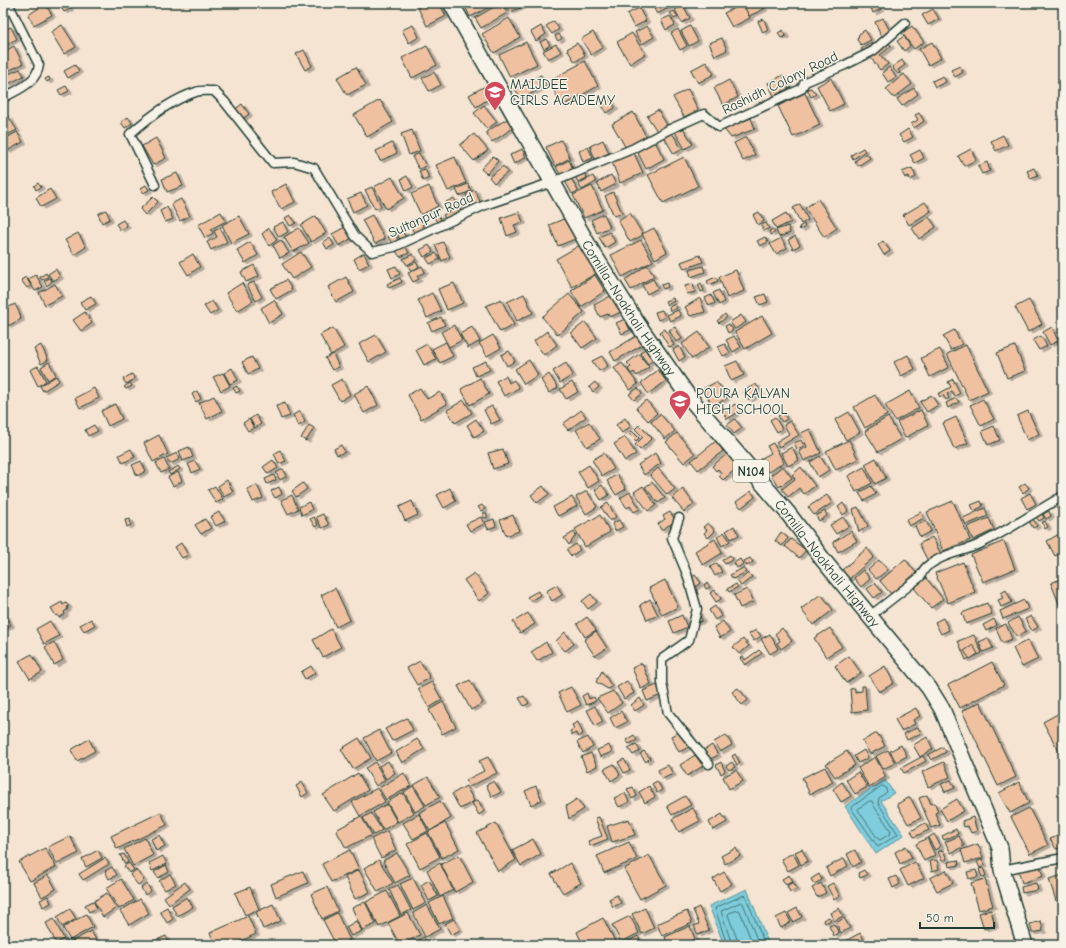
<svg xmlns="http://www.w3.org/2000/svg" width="1066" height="948" font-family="'Comic Neue',sans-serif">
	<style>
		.water { fill: #7eccdc; stroke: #589399 }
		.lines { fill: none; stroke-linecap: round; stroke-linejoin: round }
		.shore { stroke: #457677; stroke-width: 1 }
		.building { fill: #f0c1a0; stroke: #1f3d34; filter: url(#shadow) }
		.street-casing { stroke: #1f3d34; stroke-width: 11 }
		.highway-casing { stroke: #1f3d34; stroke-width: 18 }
		.street { stroke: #f7f3e8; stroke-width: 8 }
		.highway { stroke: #f7f3e8; stroke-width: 15 }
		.labels { text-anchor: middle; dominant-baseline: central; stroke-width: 3; stroke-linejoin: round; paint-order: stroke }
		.shield { fill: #f7f3e8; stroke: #60746a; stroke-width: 1 }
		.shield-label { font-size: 13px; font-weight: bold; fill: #1f3d34 }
		.street-label { font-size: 14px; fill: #1f3d34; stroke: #f7f3e8 }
		.poi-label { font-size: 14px; fill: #1f3d34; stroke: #f7f3e8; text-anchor: start }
	</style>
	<defs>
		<filter id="shadow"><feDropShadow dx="3.5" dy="2" stdDeviation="0" flood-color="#0004"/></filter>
	</defs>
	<rect width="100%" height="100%" fill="#f5e4d2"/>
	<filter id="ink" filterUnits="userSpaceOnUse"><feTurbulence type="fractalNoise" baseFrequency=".025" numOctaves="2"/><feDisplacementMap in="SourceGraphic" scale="8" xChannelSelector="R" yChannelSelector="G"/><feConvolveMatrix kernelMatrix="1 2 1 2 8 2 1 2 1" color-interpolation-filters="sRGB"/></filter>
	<g filter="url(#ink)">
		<g class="water">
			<polygon points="885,780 894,793 881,801 904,835 876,854 845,806"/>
			<polygon points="747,889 769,945 724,945 709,906"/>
		</g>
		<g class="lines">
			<g class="shore">
				<polygon points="882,786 885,787 887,792 879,798 878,803 898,834 878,847 851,808"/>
				<polygon points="870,801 872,801 874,806 891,831 890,834 880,840 878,839 858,810 859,808"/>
				<polyline points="727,945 715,908 744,895 746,897 765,945"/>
				<polyline points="732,945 721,911 741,902 743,903 759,945"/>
				<polyline points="738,945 737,939 728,915 729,913 738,910 740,911 753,945"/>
			</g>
		</g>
		<g class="building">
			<polygon points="67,3 70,9 64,12 61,7"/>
			<polygon points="422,3 439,3 446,16 427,26 417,6"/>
			<polygon points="466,3 497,3 470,17 464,4"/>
			<polygon points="501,3 507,13 481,28 475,18"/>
			<polygon points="506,3 521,3 522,7 510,12"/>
			<polygon points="651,3 670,3 672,6 657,14"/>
			<polygon points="742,3 762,3 764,9 749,16"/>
			<polygon points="45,4 52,15 34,25 28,15"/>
			<polygon points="743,4 750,18 732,27 724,13"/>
			<polygon points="878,4 881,9 873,13 871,8"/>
			<polygon points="683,5 690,18 682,23 675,10"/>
			<polygon points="639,8 646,21 634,27 627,14"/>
			<polygon points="933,9 939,19 928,25 922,15"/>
			<polygon points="674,11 678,17 674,19 670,13"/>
			<polygon points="670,16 675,25 666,30 661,20"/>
			<polygon points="509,18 520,37 494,53 482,34"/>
			<polygon points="883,18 891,33 882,37 875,22"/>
			<polygon points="764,19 768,30 763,33 758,21"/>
			<polygon points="554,21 559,29 552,34 546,26"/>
			<polygon points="62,25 76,47 64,54 51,32"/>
			<polygon points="413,25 419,37 409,43 402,30"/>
			<polygon points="541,26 546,34 536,41 531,32"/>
			<polygon points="647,26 654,37 642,44 635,32"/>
			<polygon points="690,26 698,41 689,46 681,31"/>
			<polygon points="912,26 924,42 914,49 902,33"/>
			<polygon points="11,27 17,39 3,46 3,30"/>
			<polygon points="678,29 687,46 680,50 671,33"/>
			<polygon points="783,30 786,36 781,38 778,33"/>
			<polygon points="865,30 871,40 861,45 857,40 859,34"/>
			<polygon points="593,32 603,47 591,55 581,39"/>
			<polygon points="632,33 645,54 630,64 617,42"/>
			<polygon points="559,34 562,38 558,41 555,36"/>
			<polygon points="904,36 910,46 904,51 897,41"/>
			<polygon points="722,38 727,50 715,56 709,43"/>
			<polygon points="546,39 550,45 544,49 540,42"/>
			<polygon points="526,42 537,64 510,77 499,55"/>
			<polygon points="888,42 891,46 880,55 888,64 880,70 870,57"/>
			<polygon points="932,42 941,58 928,65 919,49"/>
			<polygon points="577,43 585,55 575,62 567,49"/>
			<polygon points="872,43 874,45 864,54 861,49"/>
			<polygon points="556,44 561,52 548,59 543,51"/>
			<polygon points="14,46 23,64 3,73 3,52"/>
			<polygon points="427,46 437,65 412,78 402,58"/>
			<polygon points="304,50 312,66 305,70 296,54"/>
			<polygon points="902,60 905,65 898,70 900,73 898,74 892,67"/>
			<polygon points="585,61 598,86 562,106 549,81"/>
			<polygon points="831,61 834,67 824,71 822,66"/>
			<polygon points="706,62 714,74 698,83 691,70"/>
			<polygon points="75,65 79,71 68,78 64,71"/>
			<polygon points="960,66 963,72 955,77 951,70"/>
			<polygon points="356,67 366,85 347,95 337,78"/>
			<polygon points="889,67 896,77 888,82 882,73"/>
			<polygon points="20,69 24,76 8,84 4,76"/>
			<polygon points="434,72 441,85 429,91 422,78"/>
			<polygon points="904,74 912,84 894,98 886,89"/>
			<polygon points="541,75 547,85 521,99 515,89"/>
			<polygon points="783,75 789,88 774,96 768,83"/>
			<polygon points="943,76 946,82 935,87 932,81"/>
			<polygon points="49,77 50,80 47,82 45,79"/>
			<polygon points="831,78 844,104 830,111 817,86"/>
			<polygon points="729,80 738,97 723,105 714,88"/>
			<polygon points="487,85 493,96 476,107 469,95"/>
			<polygon points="66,86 69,91 61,95 58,90"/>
			<polygon points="811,88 816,94 811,97 807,89"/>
			<polygon points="914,88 918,94 902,106 897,99"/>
			<polygon points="688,89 698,110 684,117 673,97"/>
			<polygon points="805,93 820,125 793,137 778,106"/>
			<polygon points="609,96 615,108 606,113 600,101"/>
			<polygon points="380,100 393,122 367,137 354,115"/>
			<polygon points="242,104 249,114 237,123 229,114"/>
			<polygon points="484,105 497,122 487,129 474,113"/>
			<polygon points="658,110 667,125 657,131 647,116"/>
			<polygon points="633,112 647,138 627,150 612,124"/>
			<polygon points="919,113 924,121 914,128 911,124 918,120 915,115"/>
			<polygon points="8,116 17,130 5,136 3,132 3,119"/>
			<polygon points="128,117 132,123 125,128 121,122"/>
			<polygon points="751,118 755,129 731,138 724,129"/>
			<polygon points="507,119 513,128 492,142 486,132"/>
			<polygon points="683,128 693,144 685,149 675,132"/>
			<polygon points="908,129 913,137 904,142 899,135"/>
			<polygon points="412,130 420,151 409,155 401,134"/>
			<polygon points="17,132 23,142 7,151 3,144 3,140"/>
			<polygon points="672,133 682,149 674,154 664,137"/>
			<polygon points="474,134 488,150 474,161 460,145"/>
			<polygon points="1003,135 1008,145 996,151 991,141"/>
			<polygon points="746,137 755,155 743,161 734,143"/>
			<polygon points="156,138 166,158 153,165 142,146"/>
			<polygon points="654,139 664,159 646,169 636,149"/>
			<polygon points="561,140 570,158 555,166 546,147"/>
			<polygon points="603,140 609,153 595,159 590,146"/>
			<polygon points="392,143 397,153 380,161 376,151"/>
			<polygon points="588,147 593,158 583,162 579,151"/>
			<polygon points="863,148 865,151 853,159 851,155"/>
			<polygon points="522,149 526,157 514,164 510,155"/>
			<polygon points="971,149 976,160 964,166 958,156"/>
			<polygon points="920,150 924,158 915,163 910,155"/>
			<polygon points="419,153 426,166 419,169 412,157"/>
			<polygon points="634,153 643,173 620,183 612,162"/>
			<polygon points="866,153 870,158 858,166 855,161"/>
			<polygon points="493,156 498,161 487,174 481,169"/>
			<polygon points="455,157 466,183 448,191 436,165"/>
			<polygon points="684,157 698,186 663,203 648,175"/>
			<polygon points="569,160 573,169 561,176 556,167"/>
			<polygon points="987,162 990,171 982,174 978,166"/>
			<polygon points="503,166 508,172 494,183 489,177"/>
			<polygon points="912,168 916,177 910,180 909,176 905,178 902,172"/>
			<polygon points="1034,168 1038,176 1031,179 1027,171"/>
			<polygon points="425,169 429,178 423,181 419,171"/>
			<polygon points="584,172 587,178 578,182 575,177"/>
			<polygon points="177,173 183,186 167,192 162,179"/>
			<polygon points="611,175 616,184 601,192 597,183"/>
			<polygon points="407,176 413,187 406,191 401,179"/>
			<polygon points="593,176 596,182 582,190 578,184"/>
			<polygon points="392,177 404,198 386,209 374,187"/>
			<polygon points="571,178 578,191 572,194 565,181"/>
			<polygon points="38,183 41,187 36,190 34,186"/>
			<polygon points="286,184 295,202 281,209 271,192"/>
			<polygon points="468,184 471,191 459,196 456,189"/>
			<polygon points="146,185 149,190 143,193 141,188"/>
			<polygon points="429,186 438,206 421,215 411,194"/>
			<polygon points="592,186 603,210 584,218 573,195"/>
			<polygon points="372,187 381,206 375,209 365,190"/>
			<polygon points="50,189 56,199 41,207 36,198"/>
			<polygon points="475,190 481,204 471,208 466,194"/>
			<polygon points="613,192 622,213 614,216 605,196"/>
			<polygon points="361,193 367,205 353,212 347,199"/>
			<polygon points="153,197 158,202 145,215 140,209"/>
			<polygon points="454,198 462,213 446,221 443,215 451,211 446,202"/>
			<polygon points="181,199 190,216 180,221 171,204"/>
			<polygon points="818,199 837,228 824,237 805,208"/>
			<polygon points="925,202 931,211 909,225 903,215"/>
			<polygon points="800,204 808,220 801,224 793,208"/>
			<polygon points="167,207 173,219 165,222 160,211"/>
			<polygon points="106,210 110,219 102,223 98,214"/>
			<polygon points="221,212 226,221 211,229 213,233 205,238 198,225"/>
			<polygon points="519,212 523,222 514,225 517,232 507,236 501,218"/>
			<polygon points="759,212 764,221 758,225 753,215"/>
			<polygon points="630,213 643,235 630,242 618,220"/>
			<polygon points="786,213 791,222 776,229 772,221"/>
			<polygon points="604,214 610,227 597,233 591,220"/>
			<polygon points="290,215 296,223 290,226 285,218"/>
			<polygon points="372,215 385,239 375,244 362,220"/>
			<polygon points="438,215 442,222 438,224 434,217"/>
			<polygon points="239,216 249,234 231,243 222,225"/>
			<polygon points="316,216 326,233 311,242 301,225"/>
			<polygon points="419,217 425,230 415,235 409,222"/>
			<polygon points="929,217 936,227 919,239 912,228"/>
			<polygon points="566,218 575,239 558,246 549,225"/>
			<polygon points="123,220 127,226 120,230 116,224"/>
			<polygon points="283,222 288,232 279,237 273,227"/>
			<polygon points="766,223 769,228 764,231 761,225"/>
			<polygon points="804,224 805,227 800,230 799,227"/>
			<polygon points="349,225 355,236 339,246 332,234"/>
			<polygon points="788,226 790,233 779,237 776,230"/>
			<polygon points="220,228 227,242 211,250 207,242 217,237 214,231"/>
			<polygon points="269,228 277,240 269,246 262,234"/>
			<polygon points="299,228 309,243 293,252 284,237"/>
			<polygon points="654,228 667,252 655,259 642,234"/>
			<polygon points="773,229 775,232 771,235 769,231"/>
			<polygon points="402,231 407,239 401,242 397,233"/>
			<polygon points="610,232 615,242 605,248 599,237"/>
			<polygon points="78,233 86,247 74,255 65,240"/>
			<polygon points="394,233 399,241 393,245 388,237"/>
			<polygon points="795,236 800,245 793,249 788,240"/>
			<polygon points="765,237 768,242 760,246 757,241"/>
			<polygon points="330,238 334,245 327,249 323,242"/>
			<polygon points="781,238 787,248 776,254 770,244"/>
			<polygon points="281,240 289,253 280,258 273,245"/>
			<polygon points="641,240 653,261 622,277 611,255"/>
			<polygon points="883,241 890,251 884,255 878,245"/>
			<polygon points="250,242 258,255 245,263 237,250"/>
			<polygon points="443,242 450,257 442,261 435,245"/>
			<polygon points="429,245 433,252 424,257 420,250"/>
			<polygon points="580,245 597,273 572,287 556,259"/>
			<polygon points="405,246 409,253 400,257 396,251"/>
			<polygon points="301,252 311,267 292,279 282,264"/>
			<polygon points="364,253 369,264 359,269 354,259"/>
			<polygon points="436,253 440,259 430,264 426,258"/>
			<polygon points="193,254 200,267 188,275 180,262"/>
			<polygon points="413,254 416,260 407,265 403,259"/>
			<polygon points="700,255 703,262 684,269 681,262"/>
			<polygon points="416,262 419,267 411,271 408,266"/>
			<polygon points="254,265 259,276 246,282 241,272"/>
			<polygon points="647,265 654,276 631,290 625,280"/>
			<polygon points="396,266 400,274 392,278 388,269"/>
			<polygon points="422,266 425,272 417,276 419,279 413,282 408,273"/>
			<polygon points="703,266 705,272 691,277 689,270"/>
			<polygon points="56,269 60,277 53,281 48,274"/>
			<polygon points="736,270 744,291 727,298 719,277"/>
			<polygon points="46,273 48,277 42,280 40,277"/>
			<polygon points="36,275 43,287 35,291 28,279"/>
			<polygon points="595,275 605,291 581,307 571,291"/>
			<polygon points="26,277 31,286 27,288 21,280"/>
			<polygon points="346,277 354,292 336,302 328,287"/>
			<polygon points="716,277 718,281 709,285 707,281"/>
			<polygon points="50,278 52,281 47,286 44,281"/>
			<polygon points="400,278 402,282 389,288 387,284"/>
			<polygon points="653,279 658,288 647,294 642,285"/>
			<polygon points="286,280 292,290 276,299 270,289"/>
			<polygon points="254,282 262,297 256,301 247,285"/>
			<polygon points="242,283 253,301 237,311 226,293"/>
			<polygon points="454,283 463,303 447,310 438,289"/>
			<polygon points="667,283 668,287 663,289 661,285"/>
			<polygon points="701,283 704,291 701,292 698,285"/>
			<polygon points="55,284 62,296 45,305 39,293"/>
			<polygon points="693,284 695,292 687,294 685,286"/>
			<polygon points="719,290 724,302 719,305 713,293"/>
			<polygon points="432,293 441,311 427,318 418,300"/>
			<polygon points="524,294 533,313 517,321 507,302"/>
			<polygon points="569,294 584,312 558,335 542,317"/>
			<polygon points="765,294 768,302 760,305 756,297"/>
			<polygon points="612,295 621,312 610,317 608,314 600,317 594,305"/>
			<polygon points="711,295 715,303 709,306 705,298"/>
			<polygon points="91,296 96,304 85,310 80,302"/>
			<polygon points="673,298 674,301 667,305 665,301"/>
			<polygon points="700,298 705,312 690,316 685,307"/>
			<polygon points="501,299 514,325 500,332 486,306"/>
			<polygon points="274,300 283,314 269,323 261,308"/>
			<polygon points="1029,300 1042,324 1028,332 1015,307"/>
			<polygon points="212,301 218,310 210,315 204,306"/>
			<polygon points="15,304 20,314 21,319 8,326 3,317 3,310"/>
			<polygon points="675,304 677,308 670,311 669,307"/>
			<polygon points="662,310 665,317 658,320 655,312"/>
			<polygon points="678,310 681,316 670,321 667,315"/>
			<polygon points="85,312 92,323 81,331 73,320"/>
			<polygon points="725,314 727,317 719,323 717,321"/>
			<polygon points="741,315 746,322 735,329 730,322"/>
			<polygon points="762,316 772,333 745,349 735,332"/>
			<polygon points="441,317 445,325 432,331 428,323"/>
			<polygon points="625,319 630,330 622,334 616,323"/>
			<polygon points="585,322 597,338 582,348 571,333"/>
			<polygon points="729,324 733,330 728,333 725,326"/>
			<polygon points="454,325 462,340 449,347 441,332"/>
			<polygon points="472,327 480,341 468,348 460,334"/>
			<polygon points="675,327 682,339 676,342 669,330"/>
			<polygon points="1052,327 1058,341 1050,345 1043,332"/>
			<polygon points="333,328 344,347 331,355 320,335"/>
			<polygon points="665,329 674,345 669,347 660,332"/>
			<polygon points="954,330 962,344 951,350 943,336"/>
			<polygon points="547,331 557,345 544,355 534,341"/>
			<polygon points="699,332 709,347 692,359 682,344"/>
			<polygon points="376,335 386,352 369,362 359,344"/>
			<polygon points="493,335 501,348 487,356 479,343"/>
			<polygon points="638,335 644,344 615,361 610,352"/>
			<polygon points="734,336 741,347 733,352 726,340"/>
			<polygon points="1041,336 1047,346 1039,350 1033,340"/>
			<polygon points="446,342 453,356 440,363 432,349"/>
			<polygon points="427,344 436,359 424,365 416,350"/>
			<polygon points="725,344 730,353 723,356 718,347"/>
			<polygon points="41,345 48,360 41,364 34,349"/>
			<polygon points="966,345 988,391 969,400 947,354"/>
			<polygon points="679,346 685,357 679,361 673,350"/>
			<polygon points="1015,346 1025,371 1007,378 997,353"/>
			<polygon points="646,348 654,359 648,364 640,353"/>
			<polygon points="940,349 949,367 930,377 921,358"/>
			<polygon points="509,351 515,361 507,366 501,355"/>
			<polygon points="333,354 339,367 332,370 325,358"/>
			<polygon points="639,354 649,367 637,376 634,372 631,374 628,369 631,367 627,363"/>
			<polygon points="908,355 915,369 901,376 894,362"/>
			<polygon points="602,356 608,366 599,371 592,361"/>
			<polygon points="252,357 258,369 248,374 242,362"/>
			<polygon points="529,360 538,375 524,384 515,369"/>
			<polygon points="486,361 490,370 476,376 472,367"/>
			<polygon points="737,361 744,375 731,381 725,366"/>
			<polygon points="49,362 56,375 48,380 41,367"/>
			<polygon points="566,363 573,375 560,383 553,371"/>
			<polygon points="622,363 638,384 630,390 614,368"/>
			<polygon points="38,366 46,381 38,386 30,370"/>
			<polygon points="232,368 238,380 230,384 224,373"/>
			<polygon points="658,370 666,381 648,394 641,383"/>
			<polygon points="223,373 230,386 221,391 213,377"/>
			<polygon points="132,374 135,379 126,384 123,379"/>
			<polygon points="549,374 558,388 549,393 541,380"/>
			<polygon points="56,376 59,381 43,391 40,386"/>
			<polygon points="506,376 509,383 514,380 519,388 504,396 496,381"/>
			<polygon points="480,378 489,394 470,405 461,389"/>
			<polygon points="342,379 350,395 340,401 331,385"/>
			<polygon points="953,379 960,393 955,396 952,391 947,394 949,398 946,400 943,395 940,397 938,394 951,387 948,382"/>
			<polygon points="572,382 578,392 566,399 560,389"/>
			<polygon points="595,382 599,387 593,392 589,387"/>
			<polygon points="716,382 729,396 713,407 703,389"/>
			<polygon points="130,383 132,386 126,389 124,387"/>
			<polygon points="756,384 761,393 749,400 743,391"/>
			<polygon points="237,386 240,391 236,393 233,388"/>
			<polygon points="368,386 378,405 364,413 354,394"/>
			<polygon points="94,388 99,398 80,408 75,398"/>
			<polygon points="420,388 427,399 440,392 447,404 421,419 408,395"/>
			<polygon points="638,388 642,394 634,400 629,394"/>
			<polygon points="197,391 201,399 196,402 192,394"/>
			<polygon points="910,391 919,408 895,421 885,405"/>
			<polygon points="875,395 887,415 865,428 854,407"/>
			<polygon points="931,395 938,405 927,412 920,402"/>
			<polygon points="214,396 222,411 207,419 199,403"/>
			<polygon points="956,398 959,402 948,408 946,403"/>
			<polygon points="983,399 994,419 981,426 970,405"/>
			<polygon points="464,400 472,413 455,423 447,410"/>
			<polygon points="646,400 657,413 648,421 636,408"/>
			<polygon points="285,403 290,416 281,419 276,406"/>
			<polygon points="115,404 122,419 108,426 101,411"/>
			<polygon points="735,404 740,411 727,419 723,412"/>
			<polygon points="492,406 500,420 491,424 484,410"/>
			<polygon points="581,410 586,417 568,430 563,424"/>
			<polygon points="921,410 928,425 905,438 897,422"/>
			<polygon points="300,411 305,422 298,426 293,415"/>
			<polygon points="1028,411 1039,434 1027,440 1017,416"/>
			<polygon points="849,412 860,432 846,440 835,420"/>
			<polygon points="783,413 787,419 782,422 778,416"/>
			<polygon points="660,414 675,431 665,439 651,422"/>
			<polygon points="256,415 261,424 255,428 250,419"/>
			<polygon points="775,417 782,429 777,432 770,420"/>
			<polygon points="888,417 901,439 878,452 865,431"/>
			<polygon points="956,417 968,443 954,449 943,423"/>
			<polygon points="625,418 631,426 622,433 616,425"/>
			<polygon points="249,419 254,428 248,431 243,423"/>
			<polygon points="476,419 484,431 474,437 467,425"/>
			<polygon points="735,419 742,428 734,434 727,425"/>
			<polygon points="790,421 799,435 779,447 776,442 789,434 784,425"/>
			<polygon points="589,422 600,439 587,447 576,430"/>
			<polygon points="94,425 98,431 88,436 85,430"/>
			<polygon points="309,425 314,428 306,441 301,438"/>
			<polygon points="639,425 652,438 640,450 635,445 643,437 635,429"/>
			<polygon points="994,426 1000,440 988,445 982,431"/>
			<polygon points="810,429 821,453 804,461 799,451 807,447 801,433"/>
			<polygon points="632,431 639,438 636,441 629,434"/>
			<polygon points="677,433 695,454 684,463 666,442"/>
			<polygon points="159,435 168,454 153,462 144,443"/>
			<polygon points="625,437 636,454 625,461 614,444"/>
			<polygon points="801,440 804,446 797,449 794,443"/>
			<polygon points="849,440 858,459 836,470 826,451"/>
			<polygon points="716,441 723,451 698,470 691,461"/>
			<polygon points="773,443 784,463 768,472 760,459 771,453 767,446"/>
			<polygon points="341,445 345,452 337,455 334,449"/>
			<polygon points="189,447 193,457 183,461 179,451"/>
			<polygon points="792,447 799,460 788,466 781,453"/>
			<polygon points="131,449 135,457 123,463 119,455"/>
			<polygon points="503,449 508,464 493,469 488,453"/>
			<polygon points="280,450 286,461 279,464 274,454"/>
			<polygon points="177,453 180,459 170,464 166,458"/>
			<polygon points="604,453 614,469 602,476 592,460"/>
			<polygon points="655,453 661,463 644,475 638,465"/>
			<polygon points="727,454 738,467 723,480 719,476 722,474 718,469 716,471 712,466"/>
			<polygon points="820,456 829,470 818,477 810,462"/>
			<polygon points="876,458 886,478 875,484 865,464"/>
			<polygon points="164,459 169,469 161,473 156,463"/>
			<polygon points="273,460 278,468 268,474 263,467"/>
			<polygon points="141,461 146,471 137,476 132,465"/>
			<polygon points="195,461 200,469 192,473 188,464"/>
			<polygon points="589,465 599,481 588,488 578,472"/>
			<polygon points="178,466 180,469 170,475 168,472"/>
			<polygon points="783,466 792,478 779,487 771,475"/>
			<polygon points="801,467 815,486 804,494 799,488 788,497 782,489 795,479 792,475"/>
			<polygon points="864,467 872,483 856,492 848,476"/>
			<polygon points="658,468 675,489 667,495 650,475"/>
			<polygon points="283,469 287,476 280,480 276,473"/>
			<polygon points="178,472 182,481 173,486 168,477"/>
			<polygon points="617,474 626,489 616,495 607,481"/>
			<polygon points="274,475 276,480 267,484 265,479"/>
			<polygon points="227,480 233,492 224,497 218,486"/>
			<polygon points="652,482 665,498 658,503 645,487"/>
			<polygon points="303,483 307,489 296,497 292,491"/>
			<polygon points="1025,483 1029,488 1023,493 1019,487"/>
			<polygon points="257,485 263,498 253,502 247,489"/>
			<polygon points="602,485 609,495 601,500 595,490"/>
			<polygon points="215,486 223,499 216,503 208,490"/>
			<polygon points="543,486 549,494 537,503 531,495"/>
			<polygon points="643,486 656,505 648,511 634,492"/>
			<polygon points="871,486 876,494 864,501 859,493"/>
			<polygon points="279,487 282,494 275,498 271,491"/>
			<polygon points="450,488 456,501 444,508 437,495"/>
			<polygon points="683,489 694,504 684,512 672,498"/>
			<polygon points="587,491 597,507 586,514 576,497"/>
			<polygon points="751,491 755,497 741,508 736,502"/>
			<polygon points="630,492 640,509 634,512 630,506 627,508 620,498"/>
			<polygon points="1030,493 1036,504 1027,509 1021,498"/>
			<polygon points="292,495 298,509 288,514 281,500"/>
			<polygon points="827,495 832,503 814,515 808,507"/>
			<polygon points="572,497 577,506 558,516 553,507"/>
			<polygon points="1063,500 1063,507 1058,510 1055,506"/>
			<polygon points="412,501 418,515 405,521 399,507"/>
			<polygon points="953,501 970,540 943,551 927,512"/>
			<polygon points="981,501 983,506 974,511 971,505"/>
			<polygon points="309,502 312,510 302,515 299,507"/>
			<polygon points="608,503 616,517 610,521 601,507"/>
			<polygon points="843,503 848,511 843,515 838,507"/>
			<polygon points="482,505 485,509 481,511 478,507"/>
			<polygon points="858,507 868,526 859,532 853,509"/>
			<polygon points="985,508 988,516 966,525 963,518"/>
			<polygon points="825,511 827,516 819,521 816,516"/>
			<polygon points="1049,511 1051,516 1046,519 1043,514"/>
			<polygon points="219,512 225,521 216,526 210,517"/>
			<polygon points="670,512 676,521 661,530 658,524 665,519 663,516"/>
			<polygon points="921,512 924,518 909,526 906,520"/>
			<rect x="483" y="513" width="4" height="5"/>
			<polygon points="323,514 329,525 322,528 316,517"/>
			<polygon points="1042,514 1044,518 1039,521 1036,517"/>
			<polygon points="513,515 519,531 506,536 500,520"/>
			<polygon points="600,515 610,532 585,547 575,529"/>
			<polygon points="314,517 318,525 315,527 310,519"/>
			<polygon points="481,517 484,524 470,531 466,524"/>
			<polygon points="843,517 849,526 836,534 830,525"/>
			<polygon points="989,518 994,530 973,540 967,527"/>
			<polygon points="130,519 131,525 127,527 125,520"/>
			<polygon points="205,519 211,528 201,534 195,525"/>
			<polygon points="494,519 496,526 488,529 485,522"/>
			<polygon points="1033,519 1037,526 1033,528 1029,521"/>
			<polygon points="619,520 623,527 615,531 612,524"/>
			<polygon points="926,521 931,531 920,537 915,526"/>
			<polygon points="1045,521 1048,527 1045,529 1042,523"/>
			<polygon points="708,523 715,531 708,538 704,533 707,530 703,527"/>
			<polygon points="734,526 739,535 731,539 726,531"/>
			<polygon points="851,531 857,541 838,552 833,542"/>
			<polygon points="574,532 576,535 569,545 564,538"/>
			<polygon points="724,532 730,541 722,546 717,537"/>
			<polygon points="781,532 788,538 782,546 775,541"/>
			<polygon points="1059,534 1063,542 1063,551 1055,556 1047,541"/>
			<polygon points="932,537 941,554 928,561 919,544"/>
			<polygon points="715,539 722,553 703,565 695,551"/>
			<polygon points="791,539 806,550 799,558 785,546"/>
			<polygon points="1004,541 1015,569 983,582 971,555"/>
			<polygon points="181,543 188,555 182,558 175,547"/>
			<polygon points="576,544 580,550 571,556 567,550"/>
			<polygon points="867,548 874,557 849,579 842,570"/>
			<polygon points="730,555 733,559 725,564 722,560"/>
			<polygon points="750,558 753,562 747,566 744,561"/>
			<polygon points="740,559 743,564 737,568 734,563"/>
			<polygon points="905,559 916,573 891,594 880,581"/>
			<polygon points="879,560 888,570 876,579 868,570"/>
			<polygon points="963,562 975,592 948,603 935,573"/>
			<polygon points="717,563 722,572 715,576 710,567"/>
			<polygon points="743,568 746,572 733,579 730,575"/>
			<polygon points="863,570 870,579 861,587 854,578"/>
			<polygon points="474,573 489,593 479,601 464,580"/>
			<polygon points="748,573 752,577 741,586 738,582"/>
			<polygon points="695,575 701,583 693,589 687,580"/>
			<polygon points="926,578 943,599 931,608 914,588"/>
			<polygon points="1063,578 1063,608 1061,609 1051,583"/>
			<polygon points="665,580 678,607 662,615 649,588"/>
			<polygon points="707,583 710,587 706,589 704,585"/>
			<polygon points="875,583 882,592 874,598 867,589"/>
			<polygon points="736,584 738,587 729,592 727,589"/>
			<polygon points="557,585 562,595 552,601 546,591"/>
			<polygon points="335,588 350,620 336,627 321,595"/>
			<polygon points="747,589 753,602 740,608 734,595"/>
			<polygon points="715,590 721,599 716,602 710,593"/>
			<polygon points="1006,590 1012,602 1001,607 998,600 1003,598 1001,593"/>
			<polygon points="538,591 540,595 530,601 527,597"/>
			<polygon points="591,594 597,602 588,609 582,601"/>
			<polygon points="821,594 833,610 813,625 801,609"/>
			<polygon points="650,599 658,615 647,620 640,605"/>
			<polygon points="1024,600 1028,609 1003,619 1000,611"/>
			<polygon points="62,602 63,605 66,603 69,606 67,607 68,609 64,612 65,614 59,618 58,615 56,616 51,608"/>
			<polygon points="987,603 992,614 966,624 962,613"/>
			<polygon points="715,606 721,616 715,620 709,610"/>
			<polygon points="698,610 702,621 693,624 690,613"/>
			<polygon points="528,613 535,624 520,633 513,622"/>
			<polygon points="6,615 11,625 3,629 3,617"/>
			<polygon points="682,615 687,627 674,633 669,621"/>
			<polygon points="1031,616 1038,627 1032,631 1025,619"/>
			<polygon points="587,617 596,630 585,637 577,624"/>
			<polygon points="1018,617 1026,631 1017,637 1008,623"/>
			<polygon points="943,618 949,630 941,634 935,622"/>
			<polygon points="91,619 95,625 84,631 80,625"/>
			<polygon points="994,619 997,625 986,631 983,625"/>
			<polygon points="50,621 59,636 44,644 36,629"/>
			<polygon points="723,621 730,632 720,638 714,627"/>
			<polygon points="1006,624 1012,639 1002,643 996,628"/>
			<polygon points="782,628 792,641 781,649 777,643 780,641 775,634"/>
			<polygon points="830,628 842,647 826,657 814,638"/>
			<polygon points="331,629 341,647 323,657 313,640"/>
			<polygon points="756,630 761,636 754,641 749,634"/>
			<polygon points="596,631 607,648 595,656 584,640"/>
			<polygon points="565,632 574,644 565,651 556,641"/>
			<polygon points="770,634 778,649 770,654 761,639"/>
			<polygon points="974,635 982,653 966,660 958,641"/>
			<polygon points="988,638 993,648 983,652 979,642"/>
			<polygon points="743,639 749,646 739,654 733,647"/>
			<polygon points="1028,640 1038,659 1022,667 1013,648"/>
			<polygon points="54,642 63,660 54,665 45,647"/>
			<polygon points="546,642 552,652 537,661 531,652"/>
			<polygon points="973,645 978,654 970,659 964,651"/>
			<polygon points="759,650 762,653 745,665 740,658 743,656 745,660"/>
			<polygon points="32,654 42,672 30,679 19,661"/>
			<polygon points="849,656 861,673 846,683 835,666"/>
			<polygon points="420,661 430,678 417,685 407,668"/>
			<polygon points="992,662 1004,685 960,708 948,685"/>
			<polygon points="642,663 651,684 641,689 632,668"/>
			<polygon points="311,666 315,673 305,679 301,672"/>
			<polygon points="885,666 894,683 879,692 869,676"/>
			<polygon points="602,671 612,687 608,689 596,682"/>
			<polygon points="470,680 483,703 471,710 458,686"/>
			<polygon points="627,681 634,693 624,699 617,687"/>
			<polygon points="432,682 442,700 429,708 418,689"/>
			<polygon points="657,685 661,695 647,701 643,691"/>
			<polygon points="862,686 865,686 867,710 852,712 850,689 855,688 855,692 862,691"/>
			<polygon points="571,687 581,705 567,712 558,693"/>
			<polygon points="738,688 748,700 742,705 732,692"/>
			<polygon points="613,691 622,703 608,713 597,698"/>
			<polygon points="587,693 589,699 594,697 596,701 586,705 582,696"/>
			<polygon points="524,696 529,703 524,706 519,698"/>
			<polygon points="640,698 644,705 635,711 631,705"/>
			<polygon points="443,702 456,727 442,734 429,710"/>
			<polygon points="980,702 1016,777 998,786 962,711"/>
			<polygon points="595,706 603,722 595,726 587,710"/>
			<polygon points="916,708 920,716 913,720 915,724 901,731 895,719"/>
			<polygon points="621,711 627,722 615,728 610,718"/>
			<polygon points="1063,711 1063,757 1062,757 1043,722"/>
			<polygon points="407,718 413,730 392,741 385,729"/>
			<polygon points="578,722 583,734 578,737 576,733 572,735 570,731 574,729 572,725"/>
			<polygon points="918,727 921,733 907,740 904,734"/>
			<polygon points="687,728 695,744 679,752 671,736"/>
			<polygon points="379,730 391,753 376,761 364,738"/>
			<polygon points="877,733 885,746 870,754 862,741"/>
			<polygon points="634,735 637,740 629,744 626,740"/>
			<polygon points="726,735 732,745 720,752 714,742"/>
			<polygon points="588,737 593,747 583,753 577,742"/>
			<polygon points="927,737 933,749 920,757 913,745"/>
			<polygon points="359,738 371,758 353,769 341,749"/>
			<polygon points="89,739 95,751 77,761 71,750"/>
			<polygon points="417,739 424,749 402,763 396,752"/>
			<polygon points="636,744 640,751 633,755 628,748"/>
			<polygon points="609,745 612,752 600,757 597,750"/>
			<polygon points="712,745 718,755 707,761 701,752"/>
			<polygon points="901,745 907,756 896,762 890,751"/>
			<polygon points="943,747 946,752 931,760 928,755"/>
			<polygon points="864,750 868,758 858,763 854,756"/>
			<polygon points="888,750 895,763 883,769 876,756"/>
			<polygon points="644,751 650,758 646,762 640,754"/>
			<polygon points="847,751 855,765 835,777 826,764"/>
			<polygon points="591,753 597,766 587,771 581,757"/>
			<polygon points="735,754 740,763 737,765 732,756"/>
			<polygon points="695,755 703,766 687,776 680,765"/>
			<polygon points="923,756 926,761 904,773 901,768"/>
			<polygon points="488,757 497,773 469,787 466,780 484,771 479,761"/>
			<polygon points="875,757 886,777 869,787 858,768"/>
			<polygon points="624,759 630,770 624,773 618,762"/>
			<polygon points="388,761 395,773 386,779 379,766"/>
			<polygon points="375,762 385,780 376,786 365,768"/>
			<polygon points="721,762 725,771 721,774 716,765"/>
			<polygon points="732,762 735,767 729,770 726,766"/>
			<polygon points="944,762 950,777 928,787 922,772"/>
			<polygon points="614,764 620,775 611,781 604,769"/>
			<polygon points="668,765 673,774 662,779 658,770"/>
			<polygon points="825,767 833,782 810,794 802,778"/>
			<polygon points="736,770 743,781 729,789 723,777"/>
			<polygon points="858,772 867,787 855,794 846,780"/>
			<polygon points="358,773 368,790 334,811 323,795"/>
			<polygon points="404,773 411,786 386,800 379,788"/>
			<polygon points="428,777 440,797 426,805 414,785"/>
			<polygon points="951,780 955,788 945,792 941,784"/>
			<polygon points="494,781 501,792 492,797 486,785"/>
			<polygon points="657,781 662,790 657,793 652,784"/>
			<polygon points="302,782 308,793 302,797 296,786"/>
			<polygon points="842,782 851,796 841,802 833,789"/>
			<polygon points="1019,782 1029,803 1010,813 999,793"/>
			<polygon points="413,786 425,806 415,812 404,792"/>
			<polygon points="466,786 474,801 460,809 452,794"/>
			<polygon points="536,786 542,800 531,805 525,791"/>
			<polygon points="649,786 655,797 645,803 639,792"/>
			<polygon points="633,787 637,796 632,799 627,789"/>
			<polygon points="377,788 385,802 360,816 352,802"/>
			<polygon points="403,793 414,813 398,822 387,802"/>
			<polygon points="625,793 629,802 619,807 614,798"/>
			<polygon points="927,795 931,804 935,803 938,812 935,813 940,825 931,828 919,798"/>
			<polygon points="685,796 691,805 672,815 667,806"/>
			<polygon points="910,797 921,818 908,824 897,804"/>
			<polygon points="577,799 584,809 569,819 566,806"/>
			<polygon points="957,799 964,811 947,821 940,809"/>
			<polygon points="478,800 484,811 479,815 472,803"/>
			<polygon points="440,801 451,818 430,831 419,813"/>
			<polygon points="387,804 397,822 383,830 373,812"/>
			<polygon points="693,808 700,821 679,832 672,819"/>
			<polygon points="1029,808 1048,845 1030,854 1011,817"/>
			<polygon points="161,812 167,825 117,849 111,836"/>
			<polygon points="371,813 382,830 374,835 363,818"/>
			<polygon points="419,814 428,831 413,839 403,823"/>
			<polygon points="722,814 727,822 713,830 709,822"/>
			<polygon points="361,816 372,835 346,848 336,830"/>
			<polygon points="599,817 608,839 590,846 588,841 602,836 595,818"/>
			<polygon points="973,817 977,831 971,833 968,826 964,827 962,821"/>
			<polygon points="629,819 635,835 612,842 607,826"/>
			<polygon points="445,823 459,849 442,858 428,832"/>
			<polygon points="496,823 516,860 498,871 477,833"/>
			<polygon points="925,823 929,830 914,837 911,831"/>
			<polygon points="956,829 958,834 944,840 942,836"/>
			<polygon points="387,831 396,850 381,858 371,839"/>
			<polygon points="427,833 440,857 420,868 407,844"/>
			<polygon points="934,834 941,846 935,850 928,838"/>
			<polygon points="1063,834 1063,848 1056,849 1050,839"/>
			<polygon points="159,835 165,846 156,851 151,839"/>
			<polygon points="70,836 79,853 57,864 48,847"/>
			<polygon points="959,836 964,846 951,853 945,842"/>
			<polygon points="145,838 153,855 133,866 124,849"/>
			<polygon points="927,838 935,855 924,861 916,844"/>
			<polygon points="533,839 541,854 521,866 512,850"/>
			<polygon points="629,842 637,859 604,873 597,856"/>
			<polygon points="978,844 983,858 965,863 961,850"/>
			<polygon points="906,846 912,858 900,864 895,852"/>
			<polygon points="45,848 56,867 30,881 19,862"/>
			<polygon points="736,848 740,856 725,864 721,856"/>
			<polygon points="802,849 808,861 801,865 795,852"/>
			<polygon points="98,850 102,858 86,867 82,859"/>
			<polygon points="350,850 359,869 331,882 322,864"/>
			<polygon points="855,850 861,862 853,867 847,854"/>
			<polygon points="943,850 947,859 942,861 938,852"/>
			<polygon points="397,853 410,875 395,883 383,861"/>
			<polygon points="793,853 799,865 788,871 781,859"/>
			<polygon points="124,854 128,862 125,864 120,855"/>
			<polygon points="459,855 473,882 455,892 441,864"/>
			<polygon points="649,855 666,885 640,899 624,869"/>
			<polygon points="163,856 167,864 152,871 149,863"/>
			<polygon points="105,858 109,864 83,880 79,874"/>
			<polygon points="844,858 848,866 830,876 826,868"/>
			<polygon points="982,859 985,865 980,868 977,862"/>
			<polygon points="379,860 393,883 378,892 364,868"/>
			<polygon points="937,860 939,869 932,871 930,861"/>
			<polygon points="958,860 959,865 949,867 948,862"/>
			<polygon points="915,862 924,878 908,886 900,870"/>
			<polygon points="129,863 134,870 129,873 124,866"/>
			<polygon points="440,863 453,890 440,897 427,870"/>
			<polygon points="570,863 581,883 563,893 551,874"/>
			<polygon points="1039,863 1043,876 1022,883 1018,870"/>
			<polygon points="166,865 169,872 158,878 154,872"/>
			<polygon points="112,867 117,875 109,879 105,871"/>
			<polygon points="983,868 986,876 982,877 979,869"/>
			<polygon points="136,870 144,880 138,885 130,875"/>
			<polygon points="359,870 370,892 355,899 345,877"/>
			<polygon points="864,870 867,875 860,878 858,873"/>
			<polygon points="946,870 953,883 937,891 930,878"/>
			<polygon points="976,870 978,877 969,879 967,872"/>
			<polygon points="303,871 308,883 276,897 271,884"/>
			<polygon points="724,872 732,884 720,891 713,879"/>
			<polygon points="170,874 176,884 165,890 159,881"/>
			<polygon points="819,874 822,880 814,884 811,879"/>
			<polygon points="48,875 56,889 42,897 34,883"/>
			<polygon points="789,875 793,881 786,885 782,879"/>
			<polygon points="1063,875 1063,899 1056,901 1049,879"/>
			<polygon points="896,876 900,884 893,888 889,879"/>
			<polygon points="413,878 426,903 413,910 400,884"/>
			<polygon points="121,879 134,900 119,909 106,888"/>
			<polygon points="985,879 993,906 979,910 971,883"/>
			<polygon points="429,880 438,896 429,901 421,885"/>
			<polygon points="185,882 190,889 169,904 164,897"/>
			<polygon points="793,882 797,889 790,892 787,886"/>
			<polygon points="821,883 826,893 817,897 812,888"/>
			<polygon points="833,883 840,896 834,900 827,886"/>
			<polygon points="1036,883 1038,890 1022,893 1021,887"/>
			<polygon points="147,884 151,891 145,895 141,888"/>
			<polygon points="398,885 411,910 401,915 389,889"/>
			<polygon points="250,887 259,909 245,915 235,893"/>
			<polygon points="327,887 338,911 322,919 311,894"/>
			<polygon points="387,891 400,916 379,927 366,902"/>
			<polygon points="107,893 116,908 103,917 94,901"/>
			<polygon points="617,895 621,903 613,907 609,899"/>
			<polygon points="48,896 51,903 43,907 40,900"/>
			<polygon points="443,896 453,918 439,924 429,903"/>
			<polygon points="187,897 193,907 177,916 172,906"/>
			<polygon points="140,899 149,913 129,925 120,911"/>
			<polygon points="93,901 97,908 89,912 85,905"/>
			<polygon points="365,902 376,924 362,930 352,908"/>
			<polygon points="273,904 281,921 263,929 256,912"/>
			<polygon points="427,905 440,929 425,937 413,913"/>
			<polygon points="167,907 173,919 167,923 160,911"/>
			<polygon points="699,907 709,930 698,935 694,926 699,924 693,910"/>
			<polygon points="645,908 654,928 642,934 632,914"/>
			<polygon points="797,908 802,917 793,922 788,913"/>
			<polygon points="839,908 843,916 834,921 830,913"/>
			<polygon points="70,909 76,919 62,927 57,917"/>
			<polygon points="991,910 995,926 984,929 979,913"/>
			<polygon points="687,911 692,923 662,936 657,924"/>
			<polygon points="337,913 350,940 340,945 336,945 323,920"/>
			<polygon points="408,913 420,935 400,945 388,923"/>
			<polygon points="786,913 791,922 781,928 776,918"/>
			<polygon points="86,914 93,927 70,940 63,928"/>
			<polygon points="248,916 256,934 232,945 216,945 210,933"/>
			<polygon points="630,916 639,933 621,942 612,925"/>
			<polygon points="829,917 831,920 825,923 823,920"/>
			<polygon points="603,918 617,945 583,945 577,932"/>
			<polygon points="844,918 850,928 841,933 836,923"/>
			<polygon points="54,919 64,939 56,943 46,923"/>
			<polygon points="454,919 460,930 451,935 445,924"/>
			<polygon points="356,921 362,931 351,936 346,927"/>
			<polygon points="1041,921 1043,931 1032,933 1030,924"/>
			<polygon points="834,924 839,933 834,936 829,926"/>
			<polygon points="690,926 695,939 680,945 668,945 665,937"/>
			<polygon points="91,931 99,945 73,945 71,942"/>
			<polygon points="860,933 867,945 838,945"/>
			<polygon points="166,936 170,945 145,945"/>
			<polygon points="638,936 642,945 621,945"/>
			<polygon points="424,937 428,945 409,945"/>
			<polygon points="816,940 818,945 809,945 808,943"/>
		</g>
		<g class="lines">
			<g class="street-casing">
				<g id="street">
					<path d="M3,98C17,90 37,83 39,65L8,3"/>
					<path d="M155,185L130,134C149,117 171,100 196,92C201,90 208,91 214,91L224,101L273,163L294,162L314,168L355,236L372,252L394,247L485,205L553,182L632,149L668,130L704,114L719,127L801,89L805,82L845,65L873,51L905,23"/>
					<polyline points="679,518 672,538 687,574 697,609 689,640 662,659 662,683 668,713 709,764"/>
					<path d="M870,616L920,577C924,567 928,565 937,560C951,552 966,551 980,544C1009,530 1035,512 1063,496"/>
					<polyline points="1002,870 1063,858"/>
				</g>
			</g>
			<g class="highway-casing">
				<g id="highway">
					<path id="s1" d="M451,3L591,250L637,323L688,396L787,512L824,561L929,688L942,709L1000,848L1002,870L1025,945"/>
				</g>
			</g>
			<use href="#street" class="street"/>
			<use href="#highway" class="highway"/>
		</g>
	</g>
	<defs>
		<g id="school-pin" transform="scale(1.15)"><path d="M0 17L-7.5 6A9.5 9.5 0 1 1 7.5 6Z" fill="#d1495b" stroke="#f7f3e8"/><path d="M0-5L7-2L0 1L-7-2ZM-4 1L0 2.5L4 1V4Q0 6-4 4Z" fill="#fff"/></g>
	</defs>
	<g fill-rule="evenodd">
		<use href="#school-pin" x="495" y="92"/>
		<use href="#school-pin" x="680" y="401"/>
	</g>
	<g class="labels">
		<rect class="shield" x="733" y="460" width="36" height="22" rx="3"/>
		<g class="shield-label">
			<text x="751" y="471">N104</text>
		</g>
		<g class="street-label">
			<text transform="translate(780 83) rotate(-26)">Rashidh Colony Road</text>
			<text transform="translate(431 215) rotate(-24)">Sultanpur Road</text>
			<text stroke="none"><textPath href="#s1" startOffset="353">Comilla–Noakhali Highway</textPath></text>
			<text stroke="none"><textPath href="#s1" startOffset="677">Comilla–Noakhali Highway</textPath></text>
		</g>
		<g class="poi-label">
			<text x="510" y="84">MAIJDEE<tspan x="510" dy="16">GIRLS ACADEMY</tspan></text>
			<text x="696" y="393">POURA KALYAN<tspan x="696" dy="16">HIGH SCHOOL</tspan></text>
		</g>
	</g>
	<rect width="1066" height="948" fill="none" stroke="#f7f3e8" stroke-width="16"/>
	<rect x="8" y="8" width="1050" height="932" fill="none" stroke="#1f3d34" stroke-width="1.5" filter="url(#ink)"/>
	<path d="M920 922v6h74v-6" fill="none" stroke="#1f3d34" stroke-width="2"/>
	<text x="926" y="922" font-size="12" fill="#1f3d34" stroke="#f7f3e8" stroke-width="3" paint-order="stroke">50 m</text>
</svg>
